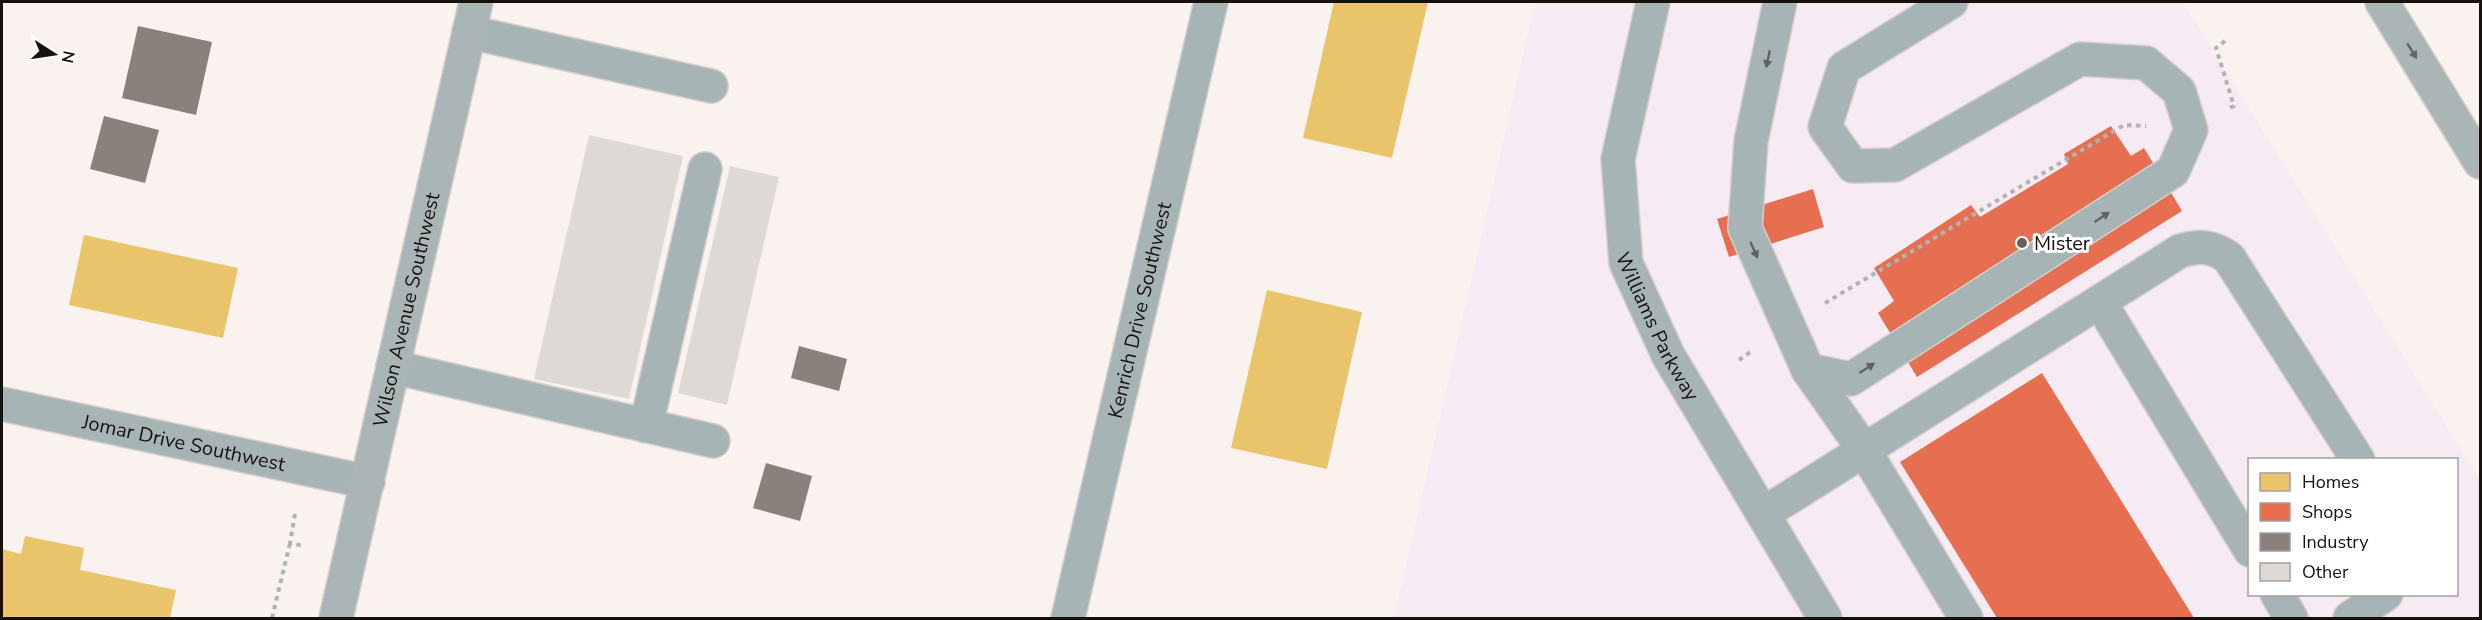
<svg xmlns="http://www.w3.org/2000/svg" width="2482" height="620" font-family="'Nunito Sans',sans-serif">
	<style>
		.commercial { fill: #f6eaf3; fill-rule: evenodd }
		.homes { fill: #e9c46a }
		.shops { fill: #e76f51 }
		.industry { fill: #8a817c }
		.building { fill: #dfd9d6 }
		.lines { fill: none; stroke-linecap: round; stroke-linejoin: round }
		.minor-casing { stroke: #d5cfcc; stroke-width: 36 }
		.major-casing { stroke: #d5cfcc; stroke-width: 36 }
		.path { stroke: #afb3b4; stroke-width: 4; stroke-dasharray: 4.5 4.5; stroke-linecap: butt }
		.minor { stroke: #a7b4b5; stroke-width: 33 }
		.major { stroke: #aab5b6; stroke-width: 33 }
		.oneway { fill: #616462 }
		.oneway2 { fill: #606362 }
		.poi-dot { fill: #67605d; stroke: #fff; stroke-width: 2 }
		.labels { text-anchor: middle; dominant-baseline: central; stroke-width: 6; stroke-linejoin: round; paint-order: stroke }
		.poi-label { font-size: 20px; fill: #18120f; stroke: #fff; text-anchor: start }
		.street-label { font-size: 20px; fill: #18120f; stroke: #fff }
	</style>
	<rect width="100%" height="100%" fill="#faf2ef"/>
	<path class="commercial" d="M1535,2H2183L2480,480V618H1394ZM2250,460H2456V594H2250Z"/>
	<g class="homes">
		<polygon points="1334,2 1428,2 1392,158 1303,138"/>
		<polygon points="84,235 238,268 223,338 69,305"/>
		<polygon points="1267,290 1362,312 1327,469 1231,448"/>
		<polygon points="25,536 84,548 80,570 176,590 170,618 2,618 2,549 21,554"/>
	</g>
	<g class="shops">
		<polygon points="2111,126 2131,156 2144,148 2182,211 1917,377 1878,313 1894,301 1874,268 1971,205 1980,217 2068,164 2064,154"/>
		<polygon points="1813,189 1824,227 1729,257 1717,219"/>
		<polygon points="2042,373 2194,618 1997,618 1900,462"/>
	</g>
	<g class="industry">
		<polygon points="138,26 212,42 196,115 122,98"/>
		<polygon points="104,116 159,130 145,183 90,169"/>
		<polygon points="799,346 847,359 839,391 791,378"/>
		<polygon points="766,463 812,476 800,521 753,508"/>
	</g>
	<g class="building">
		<polygon points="589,135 683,156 629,399 534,379"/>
		<polygon points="730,166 779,177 727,405 678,393"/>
	</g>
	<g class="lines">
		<g class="minor-casing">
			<g id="minor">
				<path id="s1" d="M1653,2L1618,159L1626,263L1668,355L1825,618"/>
				<polyline points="1780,2 1751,141 1745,228 1808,370 1851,379 2173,171 2191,130 2179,91 2146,63 2080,59 1895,165 1853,166 1825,127 1844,68 1951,2"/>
				<polyline points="469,32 711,86"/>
				<polyline points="2100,302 2250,550"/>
				<polyline points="393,367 713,441"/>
				<polyline points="1808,370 1864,450 1966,618"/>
				<path id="s2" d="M2,404L368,482"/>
				<polyline points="646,426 705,169"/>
				<path d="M1763,514L2180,251C2199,245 2213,246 2229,258L2358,460"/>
				<polyline points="2277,594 2291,618"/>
				<path id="s3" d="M1068,618L1211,2"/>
				<polyline points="2350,618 2386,594"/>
			</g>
		</g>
		<g class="major-casing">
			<g id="major">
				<polyline points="2382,2 2480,162"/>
				<path id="s4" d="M336,618L476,2"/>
			</g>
		</g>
		<g class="path">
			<polyline points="2225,41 2216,48 2234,106 2229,108"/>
			<polyline points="1825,303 2124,125 2146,126"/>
			<polyline points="1739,360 1753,350"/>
			<polyline points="295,514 290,543 304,546"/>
			<polyline points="272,618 290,543"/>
		</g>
		<use href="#minor" class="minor"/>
		<use href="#major" class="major"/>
	</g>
	<defs><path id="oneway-solid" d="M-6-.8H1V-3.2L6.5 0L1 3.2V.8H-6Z" transform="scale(1.5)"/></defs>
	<use class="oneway" href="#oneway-solid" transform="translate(2412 51) rotate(58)"/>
	<g class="oneway2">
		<use href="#oneway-solid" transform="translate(1768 59) rotate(102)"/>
		<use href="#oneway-solid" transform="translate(2102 217) rotate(-33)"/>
		<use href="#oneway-solid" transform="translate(1754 250) rotate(66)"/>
		<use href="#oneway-solid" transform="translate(1867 368) rotate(-33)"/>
	</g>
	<circle class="poi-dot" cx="2022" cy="243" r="6"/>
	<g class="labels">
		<g class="poi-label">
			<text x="2034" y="243">Mister</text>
		</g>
		<g class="street-label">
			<text stroke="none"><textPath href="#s4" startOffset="316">Wilson Avenue Southwest</textPath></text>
			<text stroke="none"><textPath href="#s3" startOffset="316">Kenrich Drive Southwest</textPath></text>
			<text stroke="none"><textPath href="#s1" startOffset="336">Williams Parkway</textPath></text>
			<text stroke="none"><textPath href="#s2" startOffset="186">Jomar Drive Southwest</textPath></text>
		</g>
	</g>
	<rect width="2482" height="620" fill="none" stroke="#18120f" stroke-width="6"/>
	<rect x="2248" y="458" width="210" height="138" fill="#ffffff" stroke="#a3a09f" stroke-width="1.5"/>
	<rect x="2260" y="473" width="30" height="18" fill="#e9c46a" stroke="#a3a09f" stroke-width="1.5"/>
	<text x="2302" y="488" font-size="18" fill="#18120f">Homes</text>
	<rect x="2260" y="503" width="30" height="18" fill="#e76f51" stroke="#a3a09f" stroke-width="1.5"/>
	<text x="2302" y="518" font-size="18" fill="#18120f">Shops</text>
	<rect x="2260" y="533" width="30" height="18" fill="#8a817c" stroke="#a3a09f" stroke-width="1.5"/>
	<text x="2302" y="548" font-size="18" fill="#18120f">Industry</text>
	<rect x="2260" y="563" width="30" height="18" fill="#dfd9d6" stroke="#a3a09f" stroke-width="1.5"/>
	<text x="2302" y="578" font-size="18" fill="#18120f">Other</text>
	<g transform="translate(54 54) rotate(102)" stroke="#ffffff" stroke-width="4.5" paint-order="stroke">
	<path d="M0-4.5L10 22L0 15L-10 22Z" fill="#18120f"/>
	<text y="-9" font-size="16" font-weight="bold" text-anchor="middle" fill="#18120f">N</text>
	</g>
</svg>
